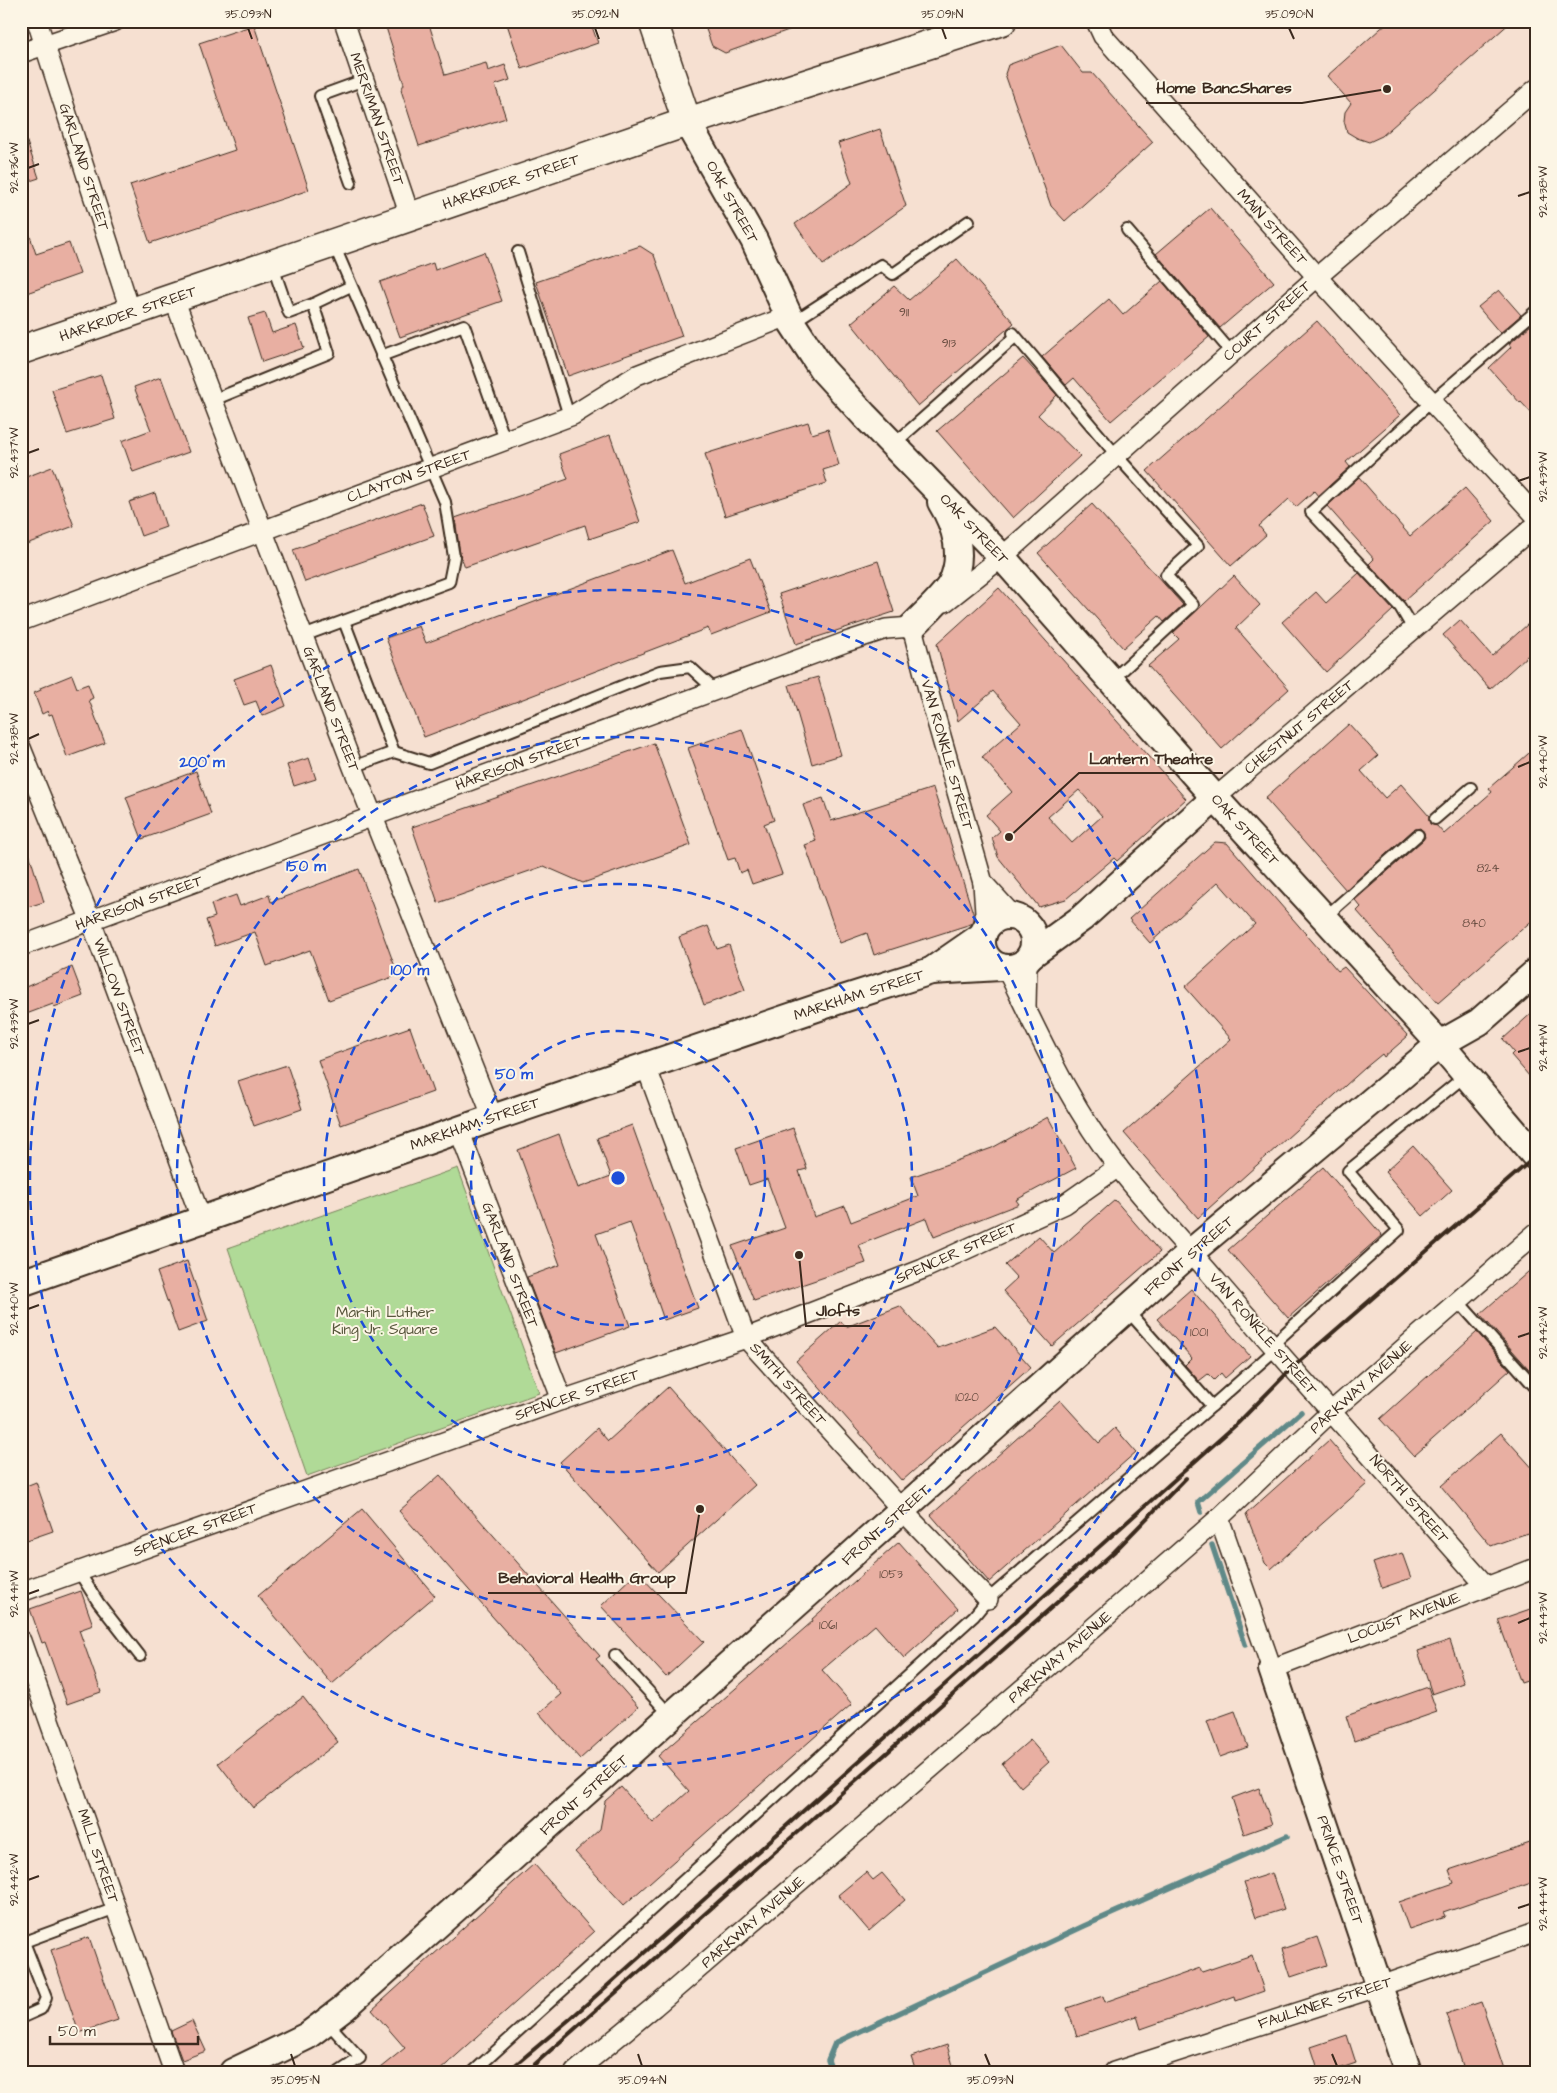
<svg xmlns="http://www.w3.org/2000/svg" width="1557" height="2093" font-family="'Architects Daughter',sans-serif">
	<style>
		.green { fill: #b0da97; stroke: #76825a }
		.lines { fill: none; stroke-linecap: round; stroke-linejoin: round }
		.stream { stroke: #5f8988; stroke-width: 5.5 }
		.building { fill: #e8afa2; stroke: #3b2a1e; fill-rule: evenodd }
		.lane-casing { stroke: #3b2a1e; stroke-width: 14 }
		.street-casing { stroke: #3b2a1e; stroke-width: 22 }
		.secondary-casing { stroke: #3b2a1e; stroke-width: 30 }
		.primary-casing { stroke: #3b2a1e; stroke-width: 31 }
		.highway-casing { stroke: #3b2a1e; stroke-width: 31 }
		.lane { stroke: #fcf5e5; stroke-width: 10 }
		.street { stroke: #fcf5e5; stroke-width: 19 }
		.secondary { stroke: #fcf5e5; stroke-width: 26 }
		.primary { stroke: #fcf5e5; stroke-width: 28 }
		.highway { stroke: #fcf5e5; stroke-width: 28 }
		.rail { stroke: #3b2a1e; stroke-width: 4 }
		.ticks { fill: none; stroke: #3b2a1e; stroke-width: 2 }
		.ring { fill: none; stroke: #1d4ed8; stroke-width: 2.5; stroke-dasharray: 9 6 }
		.labels { text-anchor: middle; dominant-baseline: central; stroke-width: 4; stroke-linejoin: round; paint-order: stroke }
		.number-label { font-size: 12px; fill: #664b3f }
		.street-label { font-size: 15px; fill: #3b2a1e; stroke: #fcf5e5 }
		.park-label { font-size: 15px; fill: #58563c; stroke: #fcf5e5 }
		.centre { fill: #1d4ed8; stroke: #fcf5e5; stroke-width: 2.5 }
		.ring-label { font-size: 15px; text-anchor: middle; font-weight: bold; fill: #1d4ed8; stroke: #fcf5e5; stroke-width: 4; stroke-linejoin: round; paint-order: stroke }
		.leader { fill: none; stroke: #3b2a1e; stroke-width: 2 }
		.callout-dot { fill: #3b2a1e; stroke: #fcf5e5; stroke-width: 2 }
		.callout-label { font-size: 16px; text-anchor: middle; font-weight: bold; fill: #3b2a1e; stroke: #fcf5e5; stroke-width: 4; stroke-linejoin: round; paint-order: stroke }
		.neatline { fill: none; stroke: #3b2a1e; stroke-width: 2 }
		.ticks-label { font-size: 12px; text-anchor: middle; fill: #3b2a1e }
	</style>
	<rect width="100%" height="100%" fill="#f6e0d1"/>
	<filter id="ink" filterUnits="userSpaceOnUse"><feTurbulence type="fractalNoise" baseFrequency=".02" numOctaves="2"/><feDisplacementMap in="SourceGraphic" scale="10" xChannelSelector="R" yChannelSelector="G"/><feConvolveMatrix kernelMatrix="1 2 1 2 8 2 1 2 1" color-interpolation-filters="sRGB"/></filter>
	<g filter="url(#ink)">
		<polygon class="green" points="458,1168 539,1393 307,1476 228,1248"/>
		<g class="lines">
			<g class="stream">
				<polyline points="1201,1512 1198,1502 1301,1412"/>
				<polyline points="1212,1545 1245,1644"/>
				<polyline points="832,2072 828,2060 835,2043 1084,1926 1287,1836"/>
			</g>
		</g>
		<g class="building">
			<polygon points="384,21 428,21 445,75 486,63 488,71 505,65 510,80 495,85 506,118 419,146 401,90 404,84"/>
			<polygon points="506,21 590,21 598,43 522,69"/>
			<polygon points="703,21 808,21 808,23 725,53 712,46"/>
			<polygon points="1389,21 1512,21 1382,136 1369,142 1357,138 1347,132 1344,121 1345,112 1351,103 1327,76"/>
			<polygon points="254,25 309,190 150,243 130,185 235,150 199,43"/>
			<polygon points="1061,45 1083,73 1092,73 1153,142 1065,221 1051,206 1005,74 1008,65"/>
			<polygon points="880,129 906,206 823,265 795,224 852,183 838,143"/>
			<polygon points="21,133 24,133 39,178 21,184"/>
			<polygon points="1210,208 1274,282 1220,328 1156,254"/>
			<polygon points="21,218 24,218 36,254 69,243 80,274 21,295"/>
			<polygon points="640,246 654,255 682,336 568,376 536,282"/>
			<polygon points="484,252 502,301 400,337 380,282 433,263 435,270"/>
			<polygon points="957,259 1014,323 918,406 851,323 894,286 909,300"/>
			<polygon points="1162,281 1209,337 1111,421 1074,378 1066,385 1042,357 1109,299 1123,315"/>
			<polygon points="1499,290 1521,315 1500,333 1478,307"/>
			<polygon points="265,313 272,333 296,325 304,348 262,362 248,318"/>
			<polygon points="1317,321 1400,415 1346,462 1350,467 1318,496 1314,491 1296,507 1289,499 1259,526 1266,535 1231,566 1147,471"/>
			<polygon points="1531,325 1536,330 1536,418 1521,402 1520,403 1489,368 1511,347 1509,344"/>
			<polygon points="1023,358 1057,395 1038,415 1080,456 1013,518 937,431"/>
			<polygon points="101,375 115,419 67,434 52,390"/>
			<polygon points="161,377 189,452 133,472 122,441 151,430 134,387"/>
			<polygon points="808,422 812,434 828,429 839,465 823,470 827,483 725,516 705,454"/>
			<polygon points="610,435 640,522 589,539 585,525 465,567 460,554 455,518 568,479 559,454"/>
			<polygon points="52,467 74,526 21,546 21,479"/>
			<polygon points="1359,477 1410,536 1465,488 1494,521 1404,601 1369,564 1374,559 1327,506"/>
			<polygon points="155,493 166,527 141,536 129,502"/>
			<polygon points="422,503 434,536 305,582 293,550"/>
			<polygon points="1092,504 1183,605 1164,622 1159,616 1123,648 1038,553"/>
			<polygon points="672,550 685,583 750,558 771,612 711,635 708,628 424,737 386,638 419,626 426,643"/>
			<polygon points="878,561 894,612 796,644 779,594"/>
			<polygon points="1359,573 1393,610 1326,672 1282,622 1316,592 1326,603"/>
			<polygon points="1234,576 1260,605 1236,628 1289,689 1222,749 1148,666 1179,639 1173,633"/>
			<path d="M999,588L1186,799L1117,861L1114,858L1066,899L1039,907L998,857L992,838L1000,831L986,815L1012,792L982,757L1021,723L993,691L958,721L937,644ZM1079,790L1102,816L1072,843L1048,817Z"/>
			<polygon points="1536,617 1536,648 1490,689 1443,635 1460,620 1492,656"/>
			<polygon points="271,665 286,706 262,716 256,701 244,705 234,679"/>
			<polygon points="72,675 77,688 88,684 93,698 89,700 105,743 67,757 52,714 49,715 48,711 42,714 34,693 41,690 40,688"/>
			<polygon points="818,677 841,755 812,764 789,685"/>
			<polygon points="1349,724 1378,756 1361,771 1385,798 1401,784 1429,816 1430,824 1437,826 1444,834 1492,792 1489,788 1536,747 1536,917 1438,1003 1357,911 1361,907 1355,900 1423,840 1425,837 1423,831 1420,828 1413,830 1346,890 1265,798"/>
			<polygon points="742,729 774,820 764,824 782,874 752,884 747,870 740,873 735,858 728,860 688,748"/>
			<polygon points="654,743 691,845 583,883 544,866 438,903 412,827"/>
			<polygon points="309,758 316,779 294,786 287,765"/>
			<polygon points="196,771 211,814 142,839 126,797"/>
			<polygon points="933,788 974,916 974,923 874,955 867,933 840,943 805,845 816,841 803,805 823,798 831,821"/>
			<polygon points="25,840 44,902 21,909 21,841"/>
			<polygon points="1215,842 1227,843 1338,971 1344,967 1408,1036 1384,1057 1382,1054 1365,1068 1198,1218 1124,1133 1231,1039 1185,987 1255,924 1218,882 1150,943 1129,919"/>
			<polygon points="359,869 398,975 329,1000 310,950 267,966 255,932 215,946 206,920 215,917 211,904 236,895 240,906 269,895 271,902"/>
			<polygon points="708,926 717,949 729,945 745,990 704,1005 679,937"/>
			<polygon points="72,967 83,996 54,1007 53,1004 21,1016 21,989"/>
			<polygon points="1536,1009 1536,1084 1511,1055 1514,1052 1503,1039"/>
			<polygon points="410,1027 433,1092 341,1125 318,1060"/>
			<polygon points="287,1065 302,1109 254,1126 238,1081"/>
			<polygon points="1048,1117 1076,1168 1016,1200 1019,1204 934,1237 927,1218 859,1245 866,1263 754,1301 732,1246 785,1228 767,1179 749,1185 736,1148 793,1128 807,1169 799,1171 814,1217 845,1206 851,1222 918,1196 911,1177 992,1148"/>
			<polygon points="632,1125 698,1308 664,1320 630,1222 596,1234 630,1326 556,1353 527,1277 560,1265 518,1150 559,1134 578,1188 611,1176 597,1138"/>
			<polygon points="1413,1146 1452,1190 1423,1216 1385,1172"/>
			<polygon points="1323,1167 1382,1235 1288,1318 1228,1250"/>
			<polygon points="1115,1200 1160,1252 1052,1346 1003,1291 1017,1278 1005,1265 1039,1236 1054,1253"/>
			<polygon points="187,1261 208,1321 178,1332 157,1272"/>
			<polygon points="1536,1265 1536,1377 1480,1314"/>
			<polygon points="1191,1289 1250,1356 1225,1378 1221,1373 1214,1380 1208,1374 1199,1381 1185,1365 1192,1358 1157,1319"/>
			<polygon points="900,1306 938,1348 995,1327 1031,1367 902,1481 796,1361 841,1321 846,1327"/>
			<polygon points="1477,1332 1510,1370 1414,1456 1380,1419"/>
			<polygon points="668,1387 755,1485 658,1572 560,1462 597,1428 608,1441"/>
			<polygon points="1060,1400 1099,1443 1115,1428 1136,1452 989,1582 931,1515"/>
			<polygon points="1501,1433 1536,1472 1536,1530 1491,1546 1441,1486"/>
			<polygon points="1329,1440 1367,1484 1271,1569 1265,1563 1246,1514"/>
			<polygon points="440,1475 600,1656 596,1659 638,1707 580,1759 539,1713 561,1694 399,1511"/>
			<polygon points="36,1482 53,1531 27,1540 21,1523 21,1488"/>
			<polygon points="362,1509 435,1596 332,1684 258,1596"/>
			<polygon points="899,1542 958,1609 904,1658 875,1625 822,1670 852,1704 624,1905 575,1852 600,1829 605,1801 621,1787 653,1823 689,1791 658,1756 813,1621 812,1619"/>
			<polygon points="1402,1553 1411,1578 1382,1588 1373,1563"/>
			<polygon points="637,1572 704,1642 666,1677 601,1606"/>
			<polygon points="81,1591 93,1625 79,1630 101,1692 67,1704 45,1642 42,1643 30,1609"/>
			<polygon points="1536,1607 1536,1678 1521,1683 1498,1620"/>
			<polygon points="1450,1640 1464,1683 1432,1694 1418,1651"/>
			<polygon points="1428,1687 1437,1712 1354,1741 1346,1716"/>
			<polygon points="303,1697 338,1742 253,1808 218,1763"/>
			<polygon points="1235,1711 1248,1747 1220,1757 1207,1721"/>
			<polygon points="1030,1740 1049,1762 1021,1787 1002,1764"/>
			<polygon points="1259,1788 1272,1824 1244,1834 1232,1798"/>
			<polygon points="1530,1843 1536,1861 1536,1881 1443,1913 1445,1917 1409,1929 1399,1902 1454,1883 1449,1870"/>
			<polygon points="534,1864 594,1932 438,2072 375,2072 405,2048 372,2010"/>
			<polygon points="866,1872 873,1880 882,1873 905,1900 869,1931 838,1895"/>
			<polygon points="1272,1873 1284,1909 1256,1918 1244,1882"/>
			<polygon points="89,1937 118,2020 79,2033 51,1950"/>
			<polygon points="1317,1937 1327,1965 1291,1977 1282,1949"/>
			<polygon points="1252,1955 1264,1991 1236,2001 1235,1996 1141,2029 1137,2016 1077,2036 1067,2008 1103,1996 1105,2002 1200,1968 1202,1972"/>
			<polygon points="1481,2002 1491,2030 1505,2072 1465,2072 1446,2014"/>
			<polygon points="192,2021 206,2051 182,2060 171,2031"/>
			<polygon points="1347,2035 1356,2063 1330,2072 1319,2072 1311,2047"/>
			<polygon points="947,2045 955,2072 916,2072 911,2057"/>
		</g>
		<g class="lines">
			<g class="lane-casing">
				<g id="lane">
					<polyline points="351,183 320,96 364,80"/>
					<polyline points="1127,230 1232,353"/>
					<polyline points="518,252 569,416"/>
					<polyline points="272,264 289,313 313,304"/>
					<polyline points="793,322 881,265 893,274 969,221"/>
					<polyline points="1013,333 1117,456 1198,546 1166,575 1193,605 1112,680"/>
					<polyline points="381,356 464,325 505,440"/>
					<polyline points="213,400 329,353 313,304 351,286"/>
					<polyline points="894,444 1015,337"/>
					<polyline points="344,621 394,752"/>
					<polyline points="1413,629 1400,607 1311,512 1431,402 1536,311"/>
					<polyline points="303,636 449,582 454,557 445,502 334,245"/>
					<polyline points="353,767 394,752 429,763 660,671 690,667 716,691"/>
					<polyline points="1435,819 1471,788"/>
					<polyline points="1325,917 1418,835"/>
					<polyline points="1458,1301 1536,1388"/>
					<polyline points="1127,1310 1212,1406 1275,1350"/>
					<polyline points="1272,1345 1399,1230 1348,1171 1465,1076"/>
					<polyline points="79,1572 98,1602 140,1656"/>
					<polyline points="615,1655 671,1716"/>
					<polyline points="21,1943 116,1908"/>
					<polyline points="21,2018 41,2009 46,1998 24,1942"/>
					<polyline points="327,2022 360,2058 339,2072"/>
					<polyline points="473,2072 974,1616 988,1599 1212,1406"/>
				</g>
			</g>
			<g class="street-casing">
				<g id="street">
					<polyline points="37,21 131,313"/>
					<polyline points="344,21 410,216"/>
					<polyline points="1096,21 1103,36 1317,277 1536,516"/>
					<polyline points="21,53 115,21"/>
					<polyline points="174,299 353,767 493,1118"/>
					<polyline points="945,602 1002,557 1317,277 1536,89"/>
					<polyline points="21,621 573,415 637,375 788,316"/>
					<polyline points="912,627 931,701 983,883 986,928"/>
					<polyline points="21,748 91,921 202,1221"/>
					<polyline points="1215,798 1536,525"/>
					<polyline points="983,883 1014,917"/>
					<polyline points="21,946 846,642 886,629 912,627 921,620"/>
					<path d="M1006,968C1040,1037 1071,1107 1118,1167C1150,1208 1186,1245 1219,1284C1307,1386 1397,1485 1486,1586"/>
					<polyline points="1026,1006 1027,960"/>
					<polyline points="646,1066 746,1338 903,1511 988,1599"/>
					<polyline points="459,1130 562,1400"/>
					<polyline points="1219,1518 1272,1669 1536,1568"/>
					<polyline points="21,1592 562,1400 746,1338 923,1269 1065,1204 1118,1167"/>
					<polyline points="21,1641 174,2072"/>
					<polyline points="575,2072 654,2007 1078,1641 1219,1518 1332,1411 1536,1233"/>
					<polyline points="1114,2072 1380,1986 1536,1932"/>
				</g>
			</g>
			<g class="secondary-casing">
				<g id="secondary">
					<polyline points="687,122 754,240 792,323 822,369 864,415 1002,557 1215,798 1440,1044 1536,1157"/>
					<path d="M912,627C923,615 943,598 951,584C965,557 956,526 941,502"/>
					<circle cx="1008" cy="942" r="26"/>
					<polyline points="1031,955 1082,918 1215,798"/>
					<polyline points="931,971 983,935"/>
					<polyline points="21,1283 493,1118 843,999 931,971 1000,967"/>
					<polyline points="1272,1669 1408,2072"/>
					<polyline points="233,2072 307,2036 344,2008 1127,1309 1191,1252 1440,1044 1479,1022 1536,972"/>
				</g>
			</g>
			<g class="primary-casing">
				<polyline id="primary" points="21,350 687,122 1002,21"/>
			</g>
			<g class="highway-casing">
				<polyline id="highway" points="653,21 687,122"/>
			</g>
			<use href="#lane" class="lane"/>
			<use href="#street" class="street"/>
			<use href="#secondary" class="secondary"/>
			<use href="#primary" class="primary"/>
			<use href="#highway" class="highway"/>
			<g class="rail">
				<polyline points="507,2072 570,2019 1238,1423 1292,1368 1536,1156"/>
				<polyline points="526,2072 1114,1552 1186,1478"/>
			</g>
		</g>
	</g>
	<path class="ticks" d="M248,28L252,39M595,28L599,39M942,28L946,39M1289,28L1294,39M28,168L39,164M1518,196L1530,192M28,453L39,449M1518,481L1530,477M28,739L39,734M1518,767L1530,762M28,1024L39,1020M1518,1052L1530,1048M28,1309L39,1305M1518,1337L1530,1333M28,1594L39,1590M1518,1623L1530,1618M28,1880L39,1876M1518,1908L1530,1904M291,2054L295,2066M638,2054L642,2066M985,2054L990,2066M1332,2054L1337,2066"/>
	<g class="ring">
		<circle cx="618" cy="1178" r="147"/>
		<circle cx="618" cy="1178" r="294"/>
		<circle cx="618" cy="1178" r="441"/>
		<circle cx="618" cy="1178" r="588"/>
	</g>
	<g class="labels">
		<g class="number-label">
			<text x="904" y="312">911</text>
			<text x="949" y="343">913</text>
			<text x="1488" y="868">824</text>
			<text x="1474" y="923">840</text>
			<text x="1199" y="1332">1001</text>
			<text x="967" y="1397">1020</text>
			<text x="891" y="1574">1053</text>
			<text x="828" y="1625">1061</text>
		</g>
		<g class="street-label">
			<text transform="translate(377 119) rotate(71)">MERRIMAN STREET</text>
			<text transform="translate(84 167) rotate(72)">GARLAND STREET</text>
			<text transform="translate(511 182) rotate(-19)">HARKRIDER STREET</text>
			<text transform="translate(732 202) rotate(61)">OAK STREET</text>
			<text transform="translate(1272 227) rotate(48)">MAIN STREET</text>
			<text transform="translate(128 314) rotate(-19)">HARKRIDER STREET</text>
			<text transform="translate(1267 321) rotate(-42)">COURT STREET</text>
			<text transform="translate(409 476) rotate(-20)">CLAYTON STREET</text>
			<text transform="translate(974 529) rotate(46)">OAK STREET</text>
			<text transform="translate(331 709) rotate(69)">GARLAND STREET</text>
			<text transform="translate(1299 727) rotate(-40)">CHESTNUT STREET</text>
			<text transform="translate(947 755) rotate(74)">VAN RONKLE STREET</text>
			<text transform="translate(519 763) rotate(-20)">HARRISON STREET</text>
			<text transform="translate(1245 830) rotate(47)">OAK STREET</text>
			<text transform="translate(139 903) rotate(-20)">HARRISON STREET</text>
			<text transform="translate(859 995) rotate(-18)">MARKHAM STREET</text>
			<text transform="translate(119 997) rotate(70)">WILLOW STREET</text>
			<text transform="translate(475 1124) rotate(-19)">MARKHAM STREET</text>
			<text transform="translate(956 1253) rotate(-24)">SPENCER STREET</text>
			<text transform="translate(1189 1256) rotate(-41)">FRONT STREET</text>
			<text transform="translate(510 1265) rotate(69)">GARLAND STREET</text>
			<text transform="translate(1263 1334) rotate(49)">VAN RONKLE STREET</text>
			<text transform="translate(788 1384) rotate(48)">SMITH STREET</text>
			<text transform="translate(1361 1387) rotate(-42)">PARKWAY AVENUE</text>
			<text transform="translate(577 1395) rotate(-19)">SPENCER STREET</text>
			<text transform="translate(1409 1499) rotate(49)">NORTH STREET</text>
			<text transform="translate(886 1525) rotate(-42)">FRONT STREET</text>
			<text transform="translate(195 1530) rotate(-20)">SPENCER STREET</text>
			<text transform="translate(1404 1618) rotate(-21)">LOCUST AVENUE</text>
			<text transform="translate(1060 1657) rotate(-41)">PARKWAY AVENUE</text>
			<text transform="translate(584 1795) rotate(-42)">FRONT STREET</text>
			<text transform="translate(98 1856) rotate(71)">MILL STREET</text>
			<text transform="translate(1340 1870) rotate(71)">PRINCE STREET</text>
			<text transform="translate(753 1922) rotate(-41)">PARKWAY AVENUE</text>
			<text transform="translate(1325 2003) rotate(-18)">FAULKNER STREET</text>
		</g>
		<g class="park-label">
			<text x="385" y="1312">Martin Luther<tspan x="385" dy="17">King Jr. Square</tspan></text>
		</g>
	</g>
	<circle cx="618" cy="1178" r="8" class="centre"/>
	<g class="ring-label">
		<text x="202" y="767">200 m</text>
		<text x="306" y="871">150 m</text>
		<text x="410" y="975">100 m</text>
		<text x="514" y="1079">50 m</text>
	</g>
	<path class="leader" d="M1387 89L1302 103H1146M1009 837L1079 773H1223M799 1255L806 1326H870M700 1509L686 1593H488"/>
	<g class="callout-dot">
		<circle cx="1387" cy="89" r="5"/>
		<circle cx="1009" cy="837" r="5"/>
		<circle cx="799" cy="1255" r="5"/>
		<circle cx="700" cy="1509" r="5"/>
	</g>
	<g class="callout-label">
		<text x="1224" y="93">Home BancShares</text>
		<text x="1151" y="764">Lantern Theatre</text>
		<text x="838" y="1316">Jlofts</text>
		<text x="587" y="1583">Behavioral Health Group</text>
	</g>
	<rect width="1557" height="2093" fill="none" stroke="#fcf5e5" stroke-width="55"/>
	<path d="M50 2036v8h148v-8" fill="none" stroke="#3b2a1e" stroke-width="2.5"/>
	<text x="58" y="2036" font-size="15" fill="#3b2a1e" stroke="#fcf5e5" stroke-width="4" paint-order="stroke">50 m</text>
	<rect x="28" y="28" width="1502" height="2038" class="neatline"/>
	<g class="ticks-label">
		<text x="248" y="18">35.093°N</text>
		<text x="595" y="18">35.092°N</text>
		<text x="942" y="18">35.091°N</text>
		<text x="1289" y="18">35.090°N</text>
		<text transform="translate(14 168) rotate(-90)" y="4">92.436°W</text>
		<text transform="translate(1543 192) rotate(-90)" y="4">92.438°W</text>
		<text transform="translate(14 453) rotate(-90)" y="4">92.437°W</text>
		<text transform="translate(1543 477) rotate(-90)" y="4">92.439°W</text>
		<text transform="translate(14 739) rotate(-90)" y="4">92.438°W</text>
		<text transform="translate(1543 762) rotate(-90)" y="4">92.440°W</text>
		<text transform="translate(14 1024) rotate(-90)" y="4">92.439°W</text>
		<text transform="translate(1543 1048) rotate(-90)" y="4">92.441°W</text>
		<text transform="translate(14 1309) rotate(-90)" y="4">92.440°W</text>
		<text transform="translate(1543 1333) rotate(-90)" y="4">92.442°W</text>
		<text transform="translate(14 1594) rotate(-90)" y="4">92.441°W</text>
		<text transform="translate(1543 1618) rotate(-90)" y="4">92.443°W</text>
		<text transform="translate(14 1880) rotate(-90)" y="4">92.442°W</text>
		<text transform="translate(1543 1904) rotate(-90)" y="4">92.444°W</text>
		<text x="295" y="2084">35.095°N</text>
		<text x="642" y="2084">35.094°N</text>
		<text x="990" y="2084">35.093°N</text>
		<text x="1337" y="2084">35.092°N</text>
	</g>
</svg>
